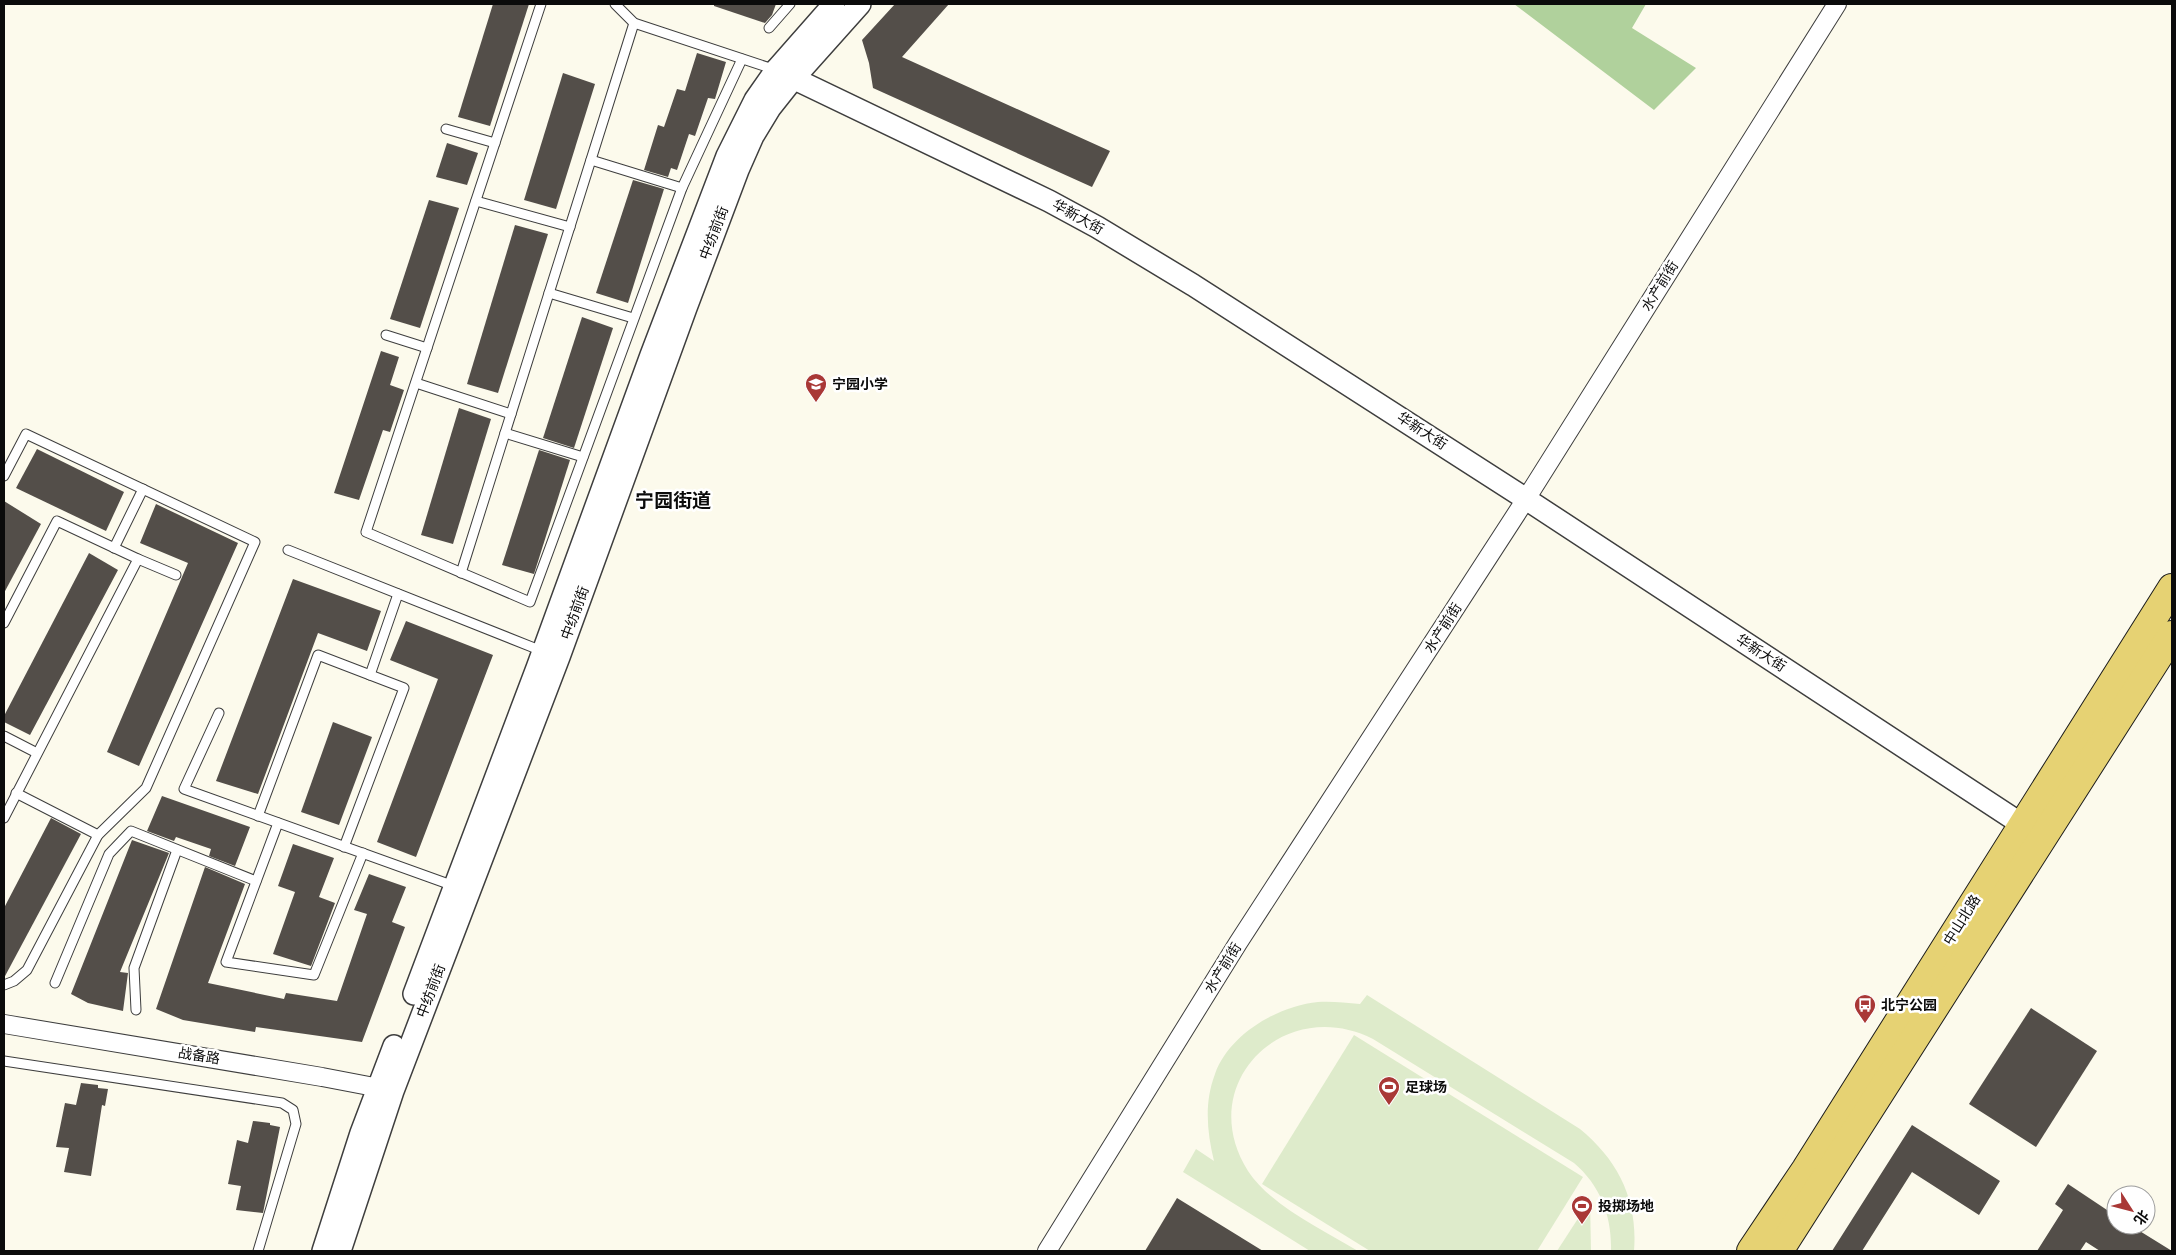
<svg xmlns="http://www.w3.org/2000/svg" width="2176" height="1255" font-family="'Times New Roman','Noto Sans SC',serif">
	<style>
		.forest { fill: #b0d19c }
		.pitch { fill: #deebcb }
		.building { fill: #534e49 }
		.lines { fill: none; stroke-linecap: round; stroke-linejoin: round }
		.service-casing { stroke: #3e3e3e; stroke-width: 11 }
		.minor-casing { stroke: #3e3e3e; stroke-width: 20 }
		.tertiary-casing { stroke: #3e3e3e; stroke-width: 24 }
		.primary-casing { stroke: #1c1c1c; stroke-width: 30 }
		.service { stroke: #fff; stroke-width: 9 }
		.minor { stroke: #fff; stroke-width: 18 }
		.tertiary { stroke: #fff; stroke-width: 21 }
		.primary { stroke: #e6d273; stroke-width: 28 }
		.labels { text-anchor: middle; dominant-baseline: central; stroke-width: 5; stroke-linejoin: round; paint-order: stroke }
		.street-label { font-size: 14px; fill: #0b0b0b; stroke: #fff }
		.poi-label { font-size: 14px; font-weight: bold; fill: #0b0b0b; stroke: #fff; text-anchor: start }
		.district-label { font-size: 19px; font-weight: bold; fill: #0b0b0b; stroke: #fff }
	</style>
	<rect width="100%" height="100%" fill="#fcfaec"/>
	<polygon class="forest" points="1514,4 1646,4 1632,28 1696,68 1654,110"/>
	<g class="pitch">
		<path d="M1367,995L1580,1129C1619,1161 1638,1201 1634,1251H1611C1612,1217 1601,1186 1574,1163L1373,1039C1284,994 1193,1084 1248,1171C1271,1206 1323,1230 1358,1251H1310L1183,1172L1196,1149L1214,1161C1207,1132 1204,1103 1215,1074C1229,1034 1278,1006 1318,1002C1332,1001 1346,1003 1360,1004Z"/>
		<polygon points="1354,1035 1583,1177 1537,1251 1370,1251 1262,1184"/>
		<polygon points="1590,1200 1591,1251 1557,1251"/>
	</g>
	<g class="building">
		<polygon points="493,4 529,4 490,126 458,117"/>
		<polygon points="714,4 776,4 772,15 765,23 714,6"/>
		<polygon points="895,4 949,4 902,57 1110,151 1092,187 873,88 869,63 862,40"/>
		<polygon points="697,53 726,62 715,99 708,98 695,136 689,134 677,170 671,168 668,177 644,170 658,125 664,127 677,89 685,91"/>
		<polygon points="563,73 595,84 556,209 524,200"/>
		<polygon points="447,143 478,153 467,185 436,177"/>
		<polygon points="633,180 664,189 628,303 596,293"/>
		<polygon points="429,200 459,208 420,328 390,319"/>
		<polygon points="515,225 548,234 498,393 467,384"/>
		<polygon points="582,317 613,328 574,448 543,438"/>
		<polygon points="381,351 399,357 390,385 404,390 390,432 383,430 359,500 334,493"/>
		<polygon points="459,408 491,419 453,544 421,535"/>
		<polygon points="37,449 124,492 106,531 16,488"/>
		<polygon points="539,450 570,460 534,574 502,565"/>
		<polygon points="4,501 41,524 4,593"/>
		<polygon points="156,504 238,543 139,766 107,752 188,563 140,543"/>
		<polygon points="89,553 118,570 30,735 4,722 4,716"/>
		<polygon points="293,579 381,611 367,651 318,633 258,794 216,781"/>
		<polygon points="406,621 493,655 416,857 377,842 438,679 390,660"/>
		<polygon points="333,722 372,737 339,825 301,812"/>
		<polygon points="162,796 250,827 235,866 209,856 211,849 176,837 174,841 147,831"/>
		<polygon points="51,818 81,834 4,978 4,908"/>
		<polygon points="132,840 169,853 120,972 128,973 123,1011 88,1003 71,994"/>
		<polygon points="293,844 334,858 319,897 335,903 311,966 273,954 295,892 278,886"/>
		<polygon points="205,867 245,884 208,983 284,999 286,993 337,1001 367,914 354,910 369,874 406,887 392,922 405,927 362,1042 256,1027 255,1032 183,1020 156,1009"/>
		<polygon points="2031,1008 2097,1051 2036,1147 1969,1104"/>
		<polygon points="81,1083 98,1085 98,1088 108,1089 105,1106 102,1105 91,1176 64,1172 69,1148 56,1147 65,1103 76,1105"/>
		<polygon points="253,1121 270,1123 270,1125 280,1127 263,1213 236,1210 241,1186 228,1184 237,1140 248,1143"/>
		<polygon points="1912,1125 2000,1181 1979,1215 1912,1172 1862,1251 1832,1251"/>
		<polygon points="2068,1184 2116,1216 2116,1225 2130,1225 2172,1251 2100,1251 2086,1242 2080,1251 2037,1251 2063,1210 2055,1204"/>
		<polygon points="1177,1198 1263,1251 1145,1251"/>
	</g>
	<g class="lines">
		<g class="service-casing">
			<g id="service">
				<polyline points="541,4 366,532 530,602 682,188 742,59"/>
				<polyline points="615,4 634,23 776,70"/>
				<polyline points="769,28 790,4"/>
				<polyline points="446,129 495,143"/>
				<polyline points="591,160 682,188"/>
				<polyline points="476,201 570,227"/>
				<polyline points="549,293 633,318"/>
				<polyline points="386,335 427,348"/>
				<polyline points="416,383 511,414"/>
				<polyline points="505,433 583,457"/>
				<polyline points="4,476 26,434 255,542 146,788 98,835 27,970 14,981 4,985"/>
				<polyline points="114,548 143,489"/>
				<polyline points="288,550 542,651"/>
				<polyline points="138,559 176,575"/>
				<polyline points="461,573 634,23"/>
				<polyline points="4,623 57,521 138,559 4,818"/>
				<polyline points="370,675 398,594"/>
				<polyline points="219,713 184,789 454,886"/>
				<polyline points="4,736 37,753"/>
				<polyline points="16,793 98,835"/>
				<polyline points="258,816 318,655 404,688 344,847"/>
				<polyline points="278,823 226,962 314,975 363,853"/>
				<polyline points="55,983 109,854 131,831 256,881"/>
				<polyline points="136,1010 134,968 177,850"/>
				<polyline points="4,1061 282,1103 293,1110 296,1124 258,1251"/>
			</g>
		</g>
		<g class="minor-casing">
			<g id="minor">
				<polyline points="4,1024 322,1077 390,1090"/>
				<polyline points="1047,1251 1238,943 1526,499 1837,4"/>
			</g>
		</g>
		<g class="tertiary-casing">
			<g id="tertiary">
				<polyline points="776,70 1049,201 1097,227 1193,285 1526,499 2035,833"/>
				<polyline points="414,994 537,668 651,355 727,156 755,100 776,70 834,4"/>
				<polyline points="323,1251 361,1133 394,1046"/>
				<polyline points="340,1251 393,1091 559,657 686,308 738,170 753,136 770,108 793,79 860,4"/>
			</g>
		</g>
		<g class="primary-casing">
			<g id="primary">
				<polyline points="1751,1251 1806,1169 2172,588"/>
				<path d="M1779,1251C1911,1046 2040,840 2172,635"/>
			</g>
		</g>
		<use href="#service" class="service"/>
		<use href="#minor" class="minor"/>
		<use href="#tertiary" class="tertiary"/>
		<use href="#primary" class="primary"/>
	</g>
	<defs>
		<g id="school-pin" transform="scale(1.125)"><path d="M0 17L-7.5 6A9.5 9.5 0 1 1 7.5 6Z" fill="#a93836" stroke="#fff"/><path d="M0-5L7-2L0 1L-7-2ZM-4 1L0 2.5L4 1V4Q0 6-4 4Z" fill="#fff"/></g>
		<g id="bus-pin" transform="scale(1.125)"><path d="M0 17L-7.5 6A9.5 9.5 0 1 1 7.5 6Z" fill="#a93836" stroke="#fff"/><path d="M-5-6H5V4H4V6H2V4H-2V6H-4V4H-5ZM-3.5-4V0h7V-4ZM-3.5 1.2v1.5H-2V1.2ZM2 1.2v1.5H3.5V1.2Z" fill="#fff"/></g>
		<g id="stadium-pin" transform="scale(1.125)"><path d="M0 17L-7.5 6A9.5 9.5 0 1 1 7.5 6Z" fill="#a93836" stroke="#fff"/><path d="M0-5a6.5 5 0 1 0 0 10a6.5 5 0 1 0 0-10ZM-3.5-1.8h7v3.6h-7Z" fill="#fff"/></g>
	</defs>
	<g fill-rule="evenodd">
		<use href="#school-pin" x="816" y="384"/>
		<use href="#bus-pin" x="1865" y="1005"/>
		<use href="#stadium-pin" x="1389" y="1087"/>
		<use href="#stadium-pin" x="1582" y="1206"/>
	</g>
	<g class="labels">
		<g class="street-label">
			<text transform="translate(1078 217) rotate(29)">华新大街</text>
			<text transform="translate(714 233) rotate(-69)">中纺前街</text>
			<text transform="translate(1660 286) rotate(-58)">水产前街</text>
			<text transform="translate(1422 431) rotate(33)">华新大街</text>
			<text transform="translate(575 613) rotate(-70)">中纺前街</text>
			<text transform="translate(1443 628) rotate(-57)">水产前街</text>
			<text transform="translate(1761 653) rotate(33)">华新大街</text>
			<text transform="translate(1962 920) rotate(-58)">中山北路</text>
			<text transform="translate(1223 968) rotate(-58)">水产前街</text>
			<text transform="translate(431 991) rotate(-69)">中纺前街</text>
			<text transform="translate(199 1056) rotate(9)">战备路</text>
		</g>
		<g class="poi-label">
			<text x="832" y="384">宁园小学</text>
			<text x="1881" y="1005">北宁公园</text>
			<text x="1405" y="1087">足球场</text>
			<text x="1598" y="1206">投掷场地</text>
		</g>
		<g class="district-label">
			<text x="673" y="500">宁园街道</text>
		</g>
	</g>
	<rect width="2176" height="1255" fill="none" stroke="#0b0b0b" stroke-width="10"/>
	<g transform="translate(2131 1210) rotate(126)"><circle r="24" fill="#ffffff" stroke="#9d9d9d"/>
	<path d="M0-4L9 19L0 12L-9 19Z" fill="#a93836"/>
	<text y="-8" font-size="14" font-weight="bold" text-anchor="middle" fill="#0b0b0b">北</text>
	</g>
</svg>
